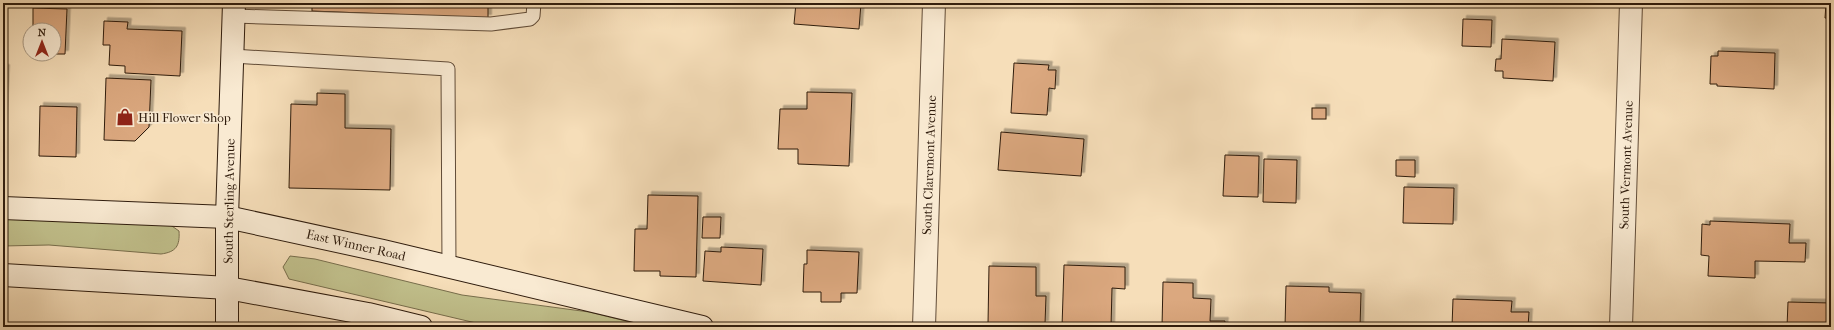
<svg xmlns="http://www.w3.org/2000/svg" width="1834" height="330" font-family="'IM FELL French Canon',serif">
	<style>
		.green { fill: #c1c08c; stroke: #786e4c }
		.building { fill: #dba87f; stroke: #2f1c0d; filter: url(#shadow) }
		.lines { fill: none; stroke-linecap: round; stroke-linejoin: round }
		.lane-casing { stroke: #614c38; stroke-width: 15 }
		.street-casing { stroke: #614c38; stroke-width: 24 }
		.secondary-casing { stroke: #2f1c0d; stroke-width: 24 }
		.lane { stroke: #f9ead2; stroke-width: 13 }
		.street { stroke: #f9ead2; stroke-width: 22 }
		.secondary { stroke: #f9ead2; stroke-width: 22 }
		.labels { text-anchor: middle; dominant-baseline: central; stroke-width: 3.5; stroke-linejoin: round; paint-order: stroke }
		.poi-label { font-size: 13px; fill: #2f1c0d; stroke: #f9ead2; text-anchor: start }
		.street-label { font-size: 13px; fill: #2f1c0d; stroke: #f9ead2 }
	</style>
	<defs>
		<filter id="shadow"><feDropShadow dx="3.5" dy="-3.5" stdDeviation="0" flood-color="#0004"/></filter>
	</defs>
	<rect width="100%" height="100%" fill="#f6deb9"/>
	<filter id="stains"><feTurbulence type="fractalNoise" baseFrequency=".005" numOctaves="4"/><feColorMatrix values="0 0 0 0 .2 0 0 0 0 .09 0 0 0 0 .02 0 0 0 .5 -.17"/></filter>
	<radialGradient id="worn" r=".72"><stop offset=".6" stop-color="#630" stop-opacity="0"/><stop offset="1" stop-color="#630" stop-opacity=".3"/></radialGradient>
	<g class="green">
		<path d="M3,217L169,224L179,231C180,246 176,252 161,254L49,245L3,246Z"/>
		<polygon points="290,256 315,259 462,295 589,312 650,327 493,327 289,279 283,267"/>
	</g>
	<g class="building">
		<polygon points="312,3 488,3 488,18 312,11"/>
		<polygon points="796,3 861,3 859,29 794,24"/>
		<polygon points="1826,4 1831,5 1831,18 1825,18"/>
		<polygon points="33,8 67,9 65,54 54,54 54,30 33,30"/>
		<polygon points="1463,19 1492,20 1491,47 1462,46"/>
		<polygon points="104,21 128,22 127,29 182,31 180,76 125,73 125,66 109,65 110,45 103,45"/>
		<polygon points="1502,39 1555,42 1553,81 1503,78 1503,71 1495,71 1496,59 1501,59"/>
		<polygon points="1718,51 1775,53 1774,89 1717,86 1717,84 1710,84 1711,56 1718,56"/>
		<polygon points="1014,63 1049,65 1048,70 1056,70 1055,89 1049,88 1047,115 1011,113"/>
		<polygon points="3,68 6,68 3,129"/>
		<polygon points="106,78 151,80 149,127 135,141 104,140"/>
		<polygon points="807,92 852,93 849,166 798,164 798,149 778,149 780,109 807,109"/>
		<polygon points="317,93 345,94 345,128 391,129 390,190 289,188 291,104 317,105"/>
		<polygon points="40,106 77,107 76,157 39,156"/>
		<rect x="1312" y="108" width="14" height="11"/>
		<polygon points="1001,132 1084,139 1081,176 998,170"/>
		<polygon points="1225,155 1259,156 1258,197 1223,196"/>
		<polygon points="1264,159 1297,160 1296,203 1263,202"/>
		<polygon points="1396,160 1415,160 1415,177 1396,176"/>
		<polygon points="1404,187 1454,188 1453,224 1403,223"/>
		<polygon points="648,195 698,196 696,277 660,276 660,271 634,271 635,229 647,229"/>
		<polygon points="703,217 721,217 720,238 702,238"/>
		<polygon points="1710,221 1790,224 1789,243 1806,243 1805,262 1755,261 1755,278 1708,276 1709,256 1701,255 1702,224 1710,225"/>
		<polygon points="721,247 763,249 761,285 703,281 705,251 721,252"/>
		<polygon points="807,250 859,252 857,293 841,293 841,302 821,302 821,292 803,292 804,264 807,264"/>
		<polygon points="1064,265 1125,267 1125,289 1112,288 1111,327 1062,327"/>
		<polygon points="989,266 1036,267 1036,296 1046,296 1045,324 988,324"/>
		<polygon points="1163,282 1193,283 1193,298 1211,299 1210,321 1225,321 1224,327 1162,327"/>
		<polygon points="1286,286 1329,287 1329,292 1361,293 1360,327 1285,327"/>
		<polygon points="1453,299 1512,301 1511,312 1529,312 1528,327 1452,327"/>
		<polygon points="1788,302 1831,303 1831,327 1787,327"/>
	</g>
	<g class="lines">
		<g class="lane-casing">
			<g id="lane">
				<polyline points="234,16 491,24 530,19 533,16 534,3"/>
				<polyline points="233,56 448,69 449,267"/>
			</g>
		</g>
		<g class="street-casing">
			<g id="street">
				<polyline points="924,327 934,3"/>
				<polyline points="1621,327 1631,3"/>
			</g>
		</g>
		<g class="secondary-casing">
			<g id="secondary">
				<polyline points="3,208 227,217 383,251 702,327"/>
				<polyline points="3,275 228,288 368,314 421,327"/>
				<polyline points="227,327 227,217 234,3"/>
			</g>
		</g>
		<use href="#lane" class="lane"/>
		<use href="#street" class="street"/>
		<use href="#secondary" class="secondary"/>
	</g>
	<defs>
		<g id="shop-bare" transform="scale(1.38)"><path d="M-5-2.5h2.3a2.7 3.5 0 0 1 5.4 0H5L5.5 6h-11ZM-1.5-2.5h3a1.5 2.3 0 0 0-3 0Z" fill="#8f2418" stroke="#f9ead2" stroke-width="2.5" paint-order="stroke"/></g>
	</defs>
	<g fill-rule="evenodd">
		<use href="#shop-bare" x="125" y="117"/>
	</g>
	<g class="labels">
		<g class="poi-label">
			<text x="138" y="117">Hill Flower Shop</text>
		</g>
		<g class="street-label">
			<text transform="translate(929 165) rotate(-88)">South Claremont Avenue</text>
			<text transform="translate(1626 165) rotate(-88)">South Vermont Avenue</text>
			<text transform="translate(229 201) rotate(-89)">South Sterling Avenue</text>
			<text transform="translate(356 245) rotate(13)">East Winner Road</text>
		</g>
	</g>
	<rect width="1834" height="330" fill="none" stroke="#f6deb9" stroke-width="16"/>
	<rect x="4" y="4" width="1826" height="322" fill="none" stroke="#2f1c0d" stroke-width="2"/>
	<rect x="8" y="8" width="1818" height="314" fill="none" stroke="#2f1c0d"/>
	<g transform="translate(42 42)"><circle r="19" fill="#f9ead2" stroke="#a89883"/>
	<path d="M0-3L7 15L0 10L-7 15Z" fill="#8f2418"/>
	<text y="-6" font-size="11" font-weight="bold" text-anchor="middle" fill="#2f1c0d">N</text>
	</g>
	<rect width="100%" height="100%" filter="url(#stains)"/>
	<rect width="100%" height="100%" fill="url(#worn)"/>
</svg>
